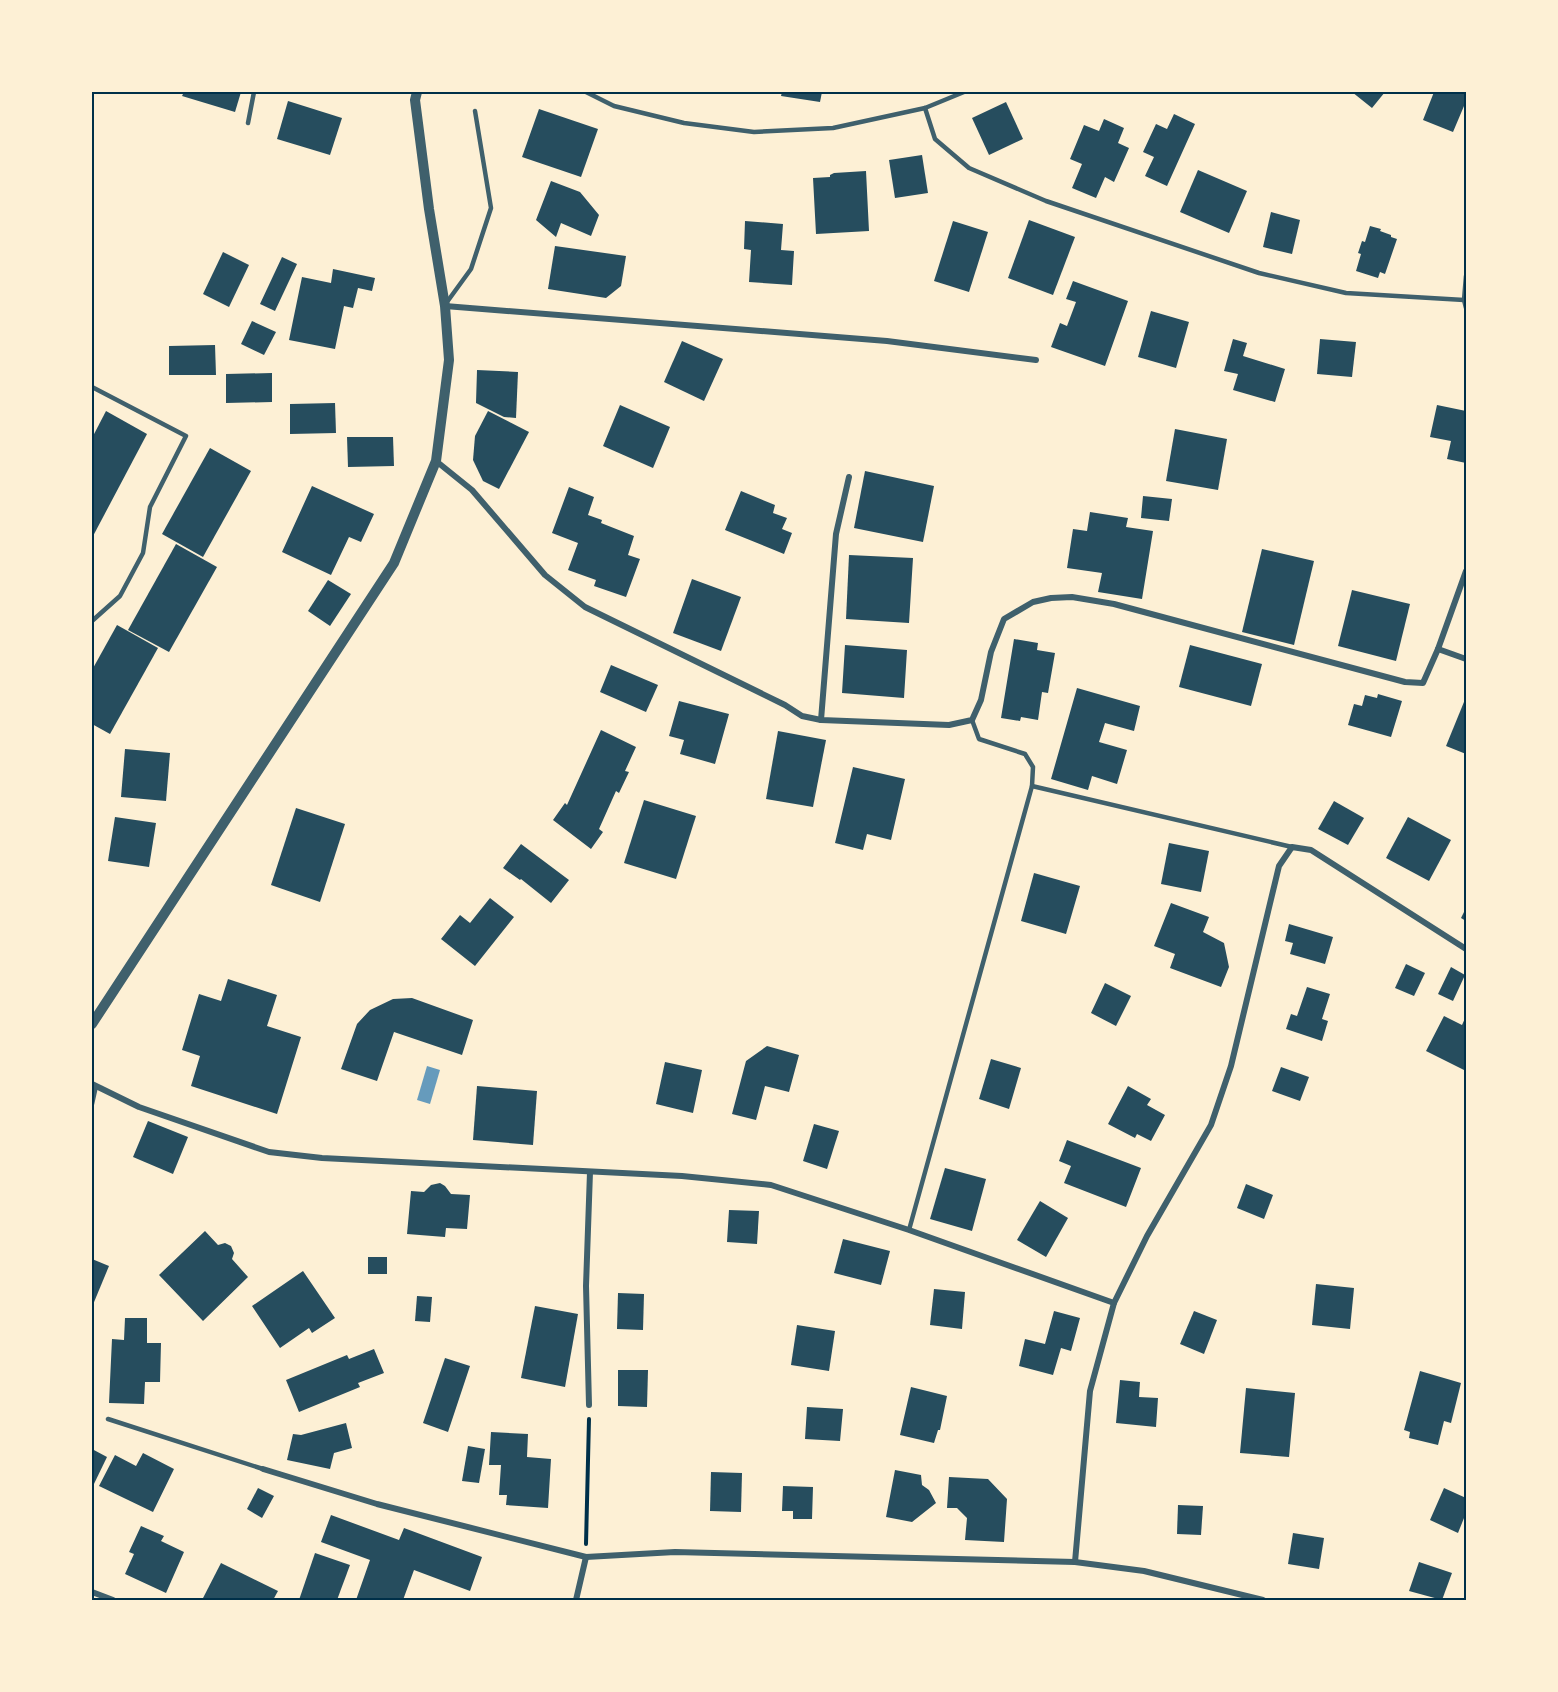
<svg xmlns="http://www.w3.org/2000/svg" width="1558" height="1692" font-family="Manrope,sans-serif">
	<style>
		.water { fill: #669bbc }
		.building { fill: #264d5e }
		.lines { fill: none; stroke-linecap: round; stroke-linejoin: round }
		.path { stroke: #003049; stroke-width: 4 }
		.service { stroke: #3f606c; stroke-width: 4.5 }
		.minor { stroke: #3f606c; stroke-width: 6 }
		.tertiary { stroke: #3f606c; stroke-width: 10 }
		.neatline { fill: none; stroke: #003049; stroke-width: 2 }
	</style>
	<rect width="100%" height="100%" fill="#fdf0d5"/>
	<polygon class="water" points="427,1066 440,1070 430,1104 417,1100"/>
	<g class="building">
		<polygon points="184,92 241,92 235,112 182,96"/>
		<polygon points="782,92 822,92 820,102 781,96"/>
		<polygon points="1352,92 1385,92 1372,108"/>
		<polygon points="1434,92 1466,92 1466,107 1464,106 1453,132 1423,120"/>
		<polygon points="288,101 342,118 330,155 277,139"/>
		<polygon points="1006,102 1023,139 989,155 972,118"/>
		<polygon points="539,109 598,129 581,177 522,157"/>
		<polygon points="1174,114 1195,124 1167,186 1145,176 1154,157 1143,152 1156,124 1167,129"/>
		<polygon points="1104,119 1124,128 1118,143 1129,148 1114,182 1105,177 1096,198 1072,188 1082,164 1070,159 1084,125 1099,131"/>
		<polygon points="922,155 928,193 895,198 889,160"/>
		<polygon points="1198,170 1247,191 1229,233 1180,212"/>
		<polygon points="866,171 869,231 816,234 813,178 830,177 830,175 834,173"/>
		<polygon points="551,181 580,192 599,215 591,236 561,223 556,237 536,220"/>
		<polygon points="1271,212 1300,220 1292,254 1263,247"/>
		<polygon points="1029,220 1075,237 1053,295 1008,278"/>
		<polygon points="745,221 783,224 781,250 794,251 792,285 749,282 751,250 744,249"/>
		<polygon points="953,221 988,232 969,292 934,281"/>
		<polygon points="1370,226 1381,229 1380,231 1391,235 1391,237 1397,239 1385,274 1380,272 1378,278 1356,271 1361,254 1358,253 1362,241 1365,242"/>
		<polygon points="555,246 626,256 621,286 606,298 548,289"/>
		<polygon points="223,252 249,265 229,307 203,294"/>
		<polygon points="282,257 297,264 275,311 260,304"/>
		<polygon points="333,269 375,278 372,291 358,288 353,308 344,306 335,349 289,340 302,277 331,283"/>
		<polygon points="1073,281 1128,301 1105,366 1051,347 1060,323 1067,326 1076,302 1066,299"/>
		<polygon points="1151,311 1189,322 1176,368 1138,357"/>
		<polygon points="252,321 276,332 264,355 241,344"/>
		<polygon points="1233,339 1247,343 1243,356 1285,369 1275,402 1233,390 1238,374 1224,371"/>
		<polygon points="1320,339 1356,342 1352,377 1317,374"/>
		<polygon points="682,341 723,359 704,401 664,382"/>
		<polygon points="215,345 216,375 169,375 169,346"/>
		<polygon points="477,370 518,372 516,418 504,417 476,403"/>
		<polygon points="272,373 272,402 226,403 226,374"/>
		<polygon points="335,403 336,433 290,434 290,404"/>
		<polygon points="620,405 670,427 653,468 603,446"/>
		<polygon points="1437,405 1466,411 1466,463 1447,459 1451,441 1430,437"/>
		<polygon points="106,411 147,434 92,538 92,438"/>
		<polygon points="488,411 529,432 499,489 483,481 473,460 475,436"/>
		<polygon points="1175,429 1227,439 1218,490 1166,481"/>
		<polygon points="347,437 393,437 394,466 348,467"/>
		<polygon points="210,448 251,471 203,557 162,534"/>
		<polygon points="865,471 934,486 923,542 854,528"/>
		<polygon points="312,486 374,514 361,542 349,537 331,575 282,552"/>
		<polygon points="569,487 594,497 588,515 602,520 601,523 634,536 628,555 640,559 626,597 594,586 596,580 568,570 578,543 552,533"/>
		<polygon points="741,491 775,505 773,513 787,518 782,529 792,533 784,554 725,530"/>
		<polygon points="1143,496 1172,499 1169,521 1141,518"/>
		<polygon points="1090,512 1128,518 1126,527 1153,531 1142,599 1098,592 1102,573 1067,568 1073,529 1087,531"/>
		<polygon points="176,544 217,567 169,652 128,630"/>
		<polygon points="1262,549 1314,561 1294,645 1242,632"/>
		<polygon points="849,555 913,558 909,623 846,619"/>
		<polygon points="692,579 741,597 721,651 673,633"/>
		<polygon points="328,580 351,594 330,626 308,611"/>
		<polygon points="1352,590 1410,604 1396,661 1338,646"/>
		<polygon points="117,625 158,648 110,734 92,724 92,670"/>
		<polygon points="1014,639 1038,643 1037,650 1055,653 1048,693 1042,692 1038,720 1021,717 1020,721 1001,718"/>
		<polygon points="845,645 907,650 904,698 842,693"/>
		<polygon points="1190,645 1262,664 1251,706 1179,687"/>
		<polygon points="611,665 658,685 646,712 600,692"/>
		<polygon points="1077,688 1140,706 1134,731 1105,723 1099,742 1127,750 1117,784 1092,776 1088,790 1051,779"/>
		<polygon points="1378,694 1402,701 1391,737 1348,725 1354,704 1362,706 1365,695 1377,698"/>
		<polygon points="1466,697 1466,754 1446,746"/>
		<polygon points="679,701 729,714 715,764 680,754 684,740 669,736"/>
		<polygon points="601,730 636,747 625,771 629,772 619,793 616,791 599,829 603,832 591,849 553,820 565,803 567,805"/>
		<polygon points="778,731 826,740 813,807 766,799"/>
		<polygon points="125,749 170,753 166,801 121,797"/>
		<polygon points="853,767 905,779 891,840 867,834 863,850 835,843"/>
		<polygon points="644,800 696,816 676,879 624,863"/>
		<polygon points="1334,801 1364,818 1348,845 1318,829"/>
		<polygon points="296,808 345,824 320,902 271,885"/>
		<polygon points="115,817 156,823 149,867 108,861"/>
		<polygon points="1408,817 1451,840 1429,881 1386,858"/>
		<polygon points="1169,843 1209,851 1201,892 1161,884"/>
		<polygon points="521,844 569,880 551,903 521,879 520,880 503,868"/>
		<polygon points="1034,873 1080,886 1066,934 1021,921"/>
		<polygon points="490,898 514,917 475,966 441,939 460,915 470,923"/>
		<polygon points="1171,903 1209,917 1203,932 1224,943 1229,967 1221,987 1170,968 1175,954 1154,946"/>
		<polygon points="1466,908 1466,921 1461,918"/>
		<polygon points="1289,924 1333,937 1325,964 1290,954 1293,943 1285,941"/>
		<polygon points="1406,964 1425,973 1414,996 1395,988"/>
		<polygon points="1451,967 1465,975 1453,1001 1438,994"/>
		<polygon points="228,979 277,995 267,1026 301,1037 277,1114 191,1086 200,1056 182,1050 199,994 221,1001"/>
		<polygon points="1105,983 1131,996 1116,1026 1091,1013"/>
		<polygon points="1307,987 1330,994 1322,1019 1328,1021 1322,1041 1286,1029 1291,1014 1297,1016"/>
		<polygon points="412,998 473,1020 462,1055 394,1032 377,1081 341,1069 357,1024 370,1010 393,999"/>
		<polygon points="1444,1016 1462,1025 1466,1016 1466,1071 1426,1051"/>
		<polygon points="767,1046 799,1055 789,1092 765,1086 756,1120 732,1114 746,1061"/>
		<polygon points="991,1059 1021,1068 1009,1109 979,1099"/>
		<polygon points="665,1062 702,1070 693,1113 656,1104"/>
		<polygon points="1281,1067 1309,1077 1300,1101 1272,1091"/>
		<polygon points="477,1086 537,1091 533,1145 473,1140"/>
		<polygon points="1128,1086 1151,1099 1147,1105 1165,1115 1151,1141 1137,1134 1135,1138 1108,1124"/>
		<polygon points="148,1121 188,1137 173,1174 133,1157"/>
		<polygon points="814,1124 839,1131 827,1169 803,1161"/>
		<polygon points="1067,1140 1141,1168 1126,1207 1064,1183 1071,1166 1059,1161"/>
		<polygon points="945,1168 986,1179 972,1231 930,1219"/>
		<polygon points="440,1183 445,1186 451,1194 470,1195 467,1229 446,1228 445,1237 407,1234 411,1191 424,1192 431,1185"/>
		<polygon points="1246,1184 1273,1195 1264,1219 1237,1208"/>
		<polygon points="1040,1201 1068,1218 1046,1257 1017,1240"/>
		<polygon points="729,1210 759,1211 757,1244 727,1242"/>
		<polygon points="205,1231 218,1245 225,1243 231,1246 234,1253 232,1259 248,1277 203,1321 159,1275"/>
		<polygon points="843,1239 890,1251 881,1285 834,1273"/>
		<rect x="368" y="1257" width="19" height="17"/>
		<polygon points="92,1259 109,1266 92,1307"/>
		<polygon points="303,1271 335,1318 312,1333 309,1328 280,1348 252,1306"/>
		<polygon points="1316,1284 1354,1288 1350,1329 1312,1325"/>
		<polygon points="934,1289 965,1292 962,1329 930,1325"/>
		<polygon points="618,1293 644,1294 643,1330 617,1329"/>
		<polygon points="417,1296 432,1297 430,1322 415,1321"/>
		<polygon points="535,1306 578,1314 565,1387 521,1378"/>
		<polygon points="1054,1311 1080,1318 1071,1351 1061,1348 1053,1375 1019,1366 1025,1339 1045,1344"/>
		<polygon points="1194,1311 1217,1320 1204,1354 1180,1344"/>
		<polygon points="125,1318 147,1318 147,1343 161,1343 160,1382 145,1382 144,1404 109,1403 112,1339 124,1340"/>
		<polygon points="797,1325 835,1331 829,1371 791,1365"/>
		<polygon points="374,1349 384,1373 358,1383 360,1387 299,1412 286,1380 347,1355 349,1359"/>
		<polygon points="445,1358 470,1366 448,1432 423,1423"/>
		<polygon points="618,1370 648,1370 647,1407 618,1406"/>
		<polygon points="1420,1371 1461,1383 1451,1423 1444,1421 1438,1445 1409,1438 1410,1432 1404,1430"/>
		<polygon points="1120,1380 1140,1382 1139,1397 1158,1398 1156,1427 1116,1423"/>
		<polygon points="911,1387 947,1396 940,1430 938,1430 934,1443 900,1435"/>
		<polygon points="1246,1388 1295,1393 1289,1457 1240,1453"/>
		<polygon points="807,1407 843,1409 840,1441 805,1439"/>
		<polygon points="346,1423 352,1448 334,1453 330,1469 287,1460 293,1434 301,1435"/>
		<polygon points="491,1432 528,1434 527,1457 551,1459 548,1508 506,1505 507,1495 499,1495 501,1465 489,1465"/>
		<polygon points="468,1446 485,1449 479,1483 462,1481"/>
		<polygon points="92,1449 107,1457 92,1488"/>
		<polygon points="143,1453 174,1469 153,1512 99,1486 115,1455 136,1466"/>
		<polygon points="895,1470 921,1475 922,1485 929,1490 936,1503 912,1522 886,1517"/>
		<polygon points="711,1472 742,1473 741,1512 710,1511"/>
		<polygon points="949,1477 988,1479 1007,1499 1004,1542 965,1540 967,1518 957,1508 947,1508"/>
		<polygon points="783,1486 813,1487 812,1519 793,1519 793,1511 782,1511"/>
		<polygon points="258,1488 274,1496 262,1518 247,1509"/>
		<polygon points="1444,1488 1466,1498 1466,1513 1458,1533 1430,1520"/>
		<polygon points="1178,1505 1203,1506 1201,1535 1177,1534"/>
		<polygon points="331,1515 399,1540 404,1528 482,1557 470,1591 414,1570 403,1600 356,1600 370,1560 321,1542"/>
		<polygon points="141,1526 164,1536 161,1541 184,1552 166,1593 125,1574 134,1554 129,1552"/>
		<polygon points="1293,1533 1324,1538 1319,1569 1288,1564"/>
		<polygon points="315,1553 350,1565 337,1600 299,1600"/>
		<polygon points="1419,1562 1452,1573 1442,1600 1409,1591"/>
		<polygon points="221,1563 278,1591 273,1600 202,1600"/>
	</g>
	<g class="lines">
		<polyline class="path" points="586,1544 589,1419"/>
		<g class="service">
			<polyline points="586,92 614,106 684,123 754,132 833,128 925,108 964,92"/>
			<polyline points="925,108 935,139 969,168 1046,201 1259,273 1346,293 1464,300"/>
			<polyline points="248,123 254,92"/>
			<polyline points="1466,276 1464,300 1466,308"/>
			<polyline points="447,302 471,269 491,208 475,111"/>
			<polyline points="92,387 186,436 150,507 143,553 120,596 92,621"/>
			<polyline points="1032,786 1292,847"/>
			<polyline points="92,1104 96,1086"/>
			<polyline points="909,1230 1032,786 1033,767 1025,754 979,739 972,720"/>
			<polyline points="108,1419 263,1469"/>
		</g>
		<g class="minor">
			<polyline points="445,306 887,341 1036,360"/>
			<polyline points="436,461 472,490 545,575 585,607 785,705 802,716 821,720 949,725 972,720 981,700 991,652 1004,619 1033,602 1051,598 1072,597 1114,604 1405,682 1423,683 1438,649 1466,571"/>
			<polyline points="1438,649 1466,659"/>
			<polyline points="821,720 836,534 849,477"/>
			<polyline points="92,1084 139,1107 269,1152 322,1158 682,1176 771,1185 909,1230 1114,1303"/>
			<polyline points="589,1405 586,1286 590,1172"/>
			<polyline points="263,1469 377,1504 586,1557 675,1552 1075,1562 1144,1571 1263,1600"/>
			<polyline points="1075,1562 1090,1391 1114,1303 1147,1236 1211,1125 1231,1066 1279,866 1292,847 1311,850 1466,949"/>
			<polyline points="92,1592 113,1600"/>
			<polyline points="576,1600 586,1557"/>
		</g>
		<polyline class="tertiary" points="92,1024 394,563 436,461 449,360 445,306 429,209 415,100 417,92"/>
	</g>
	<rect width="1558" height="1692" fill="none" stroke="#fdf0d5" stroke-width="186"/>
	<rect x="93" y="93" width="1372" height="1506" class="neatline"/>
</svg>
